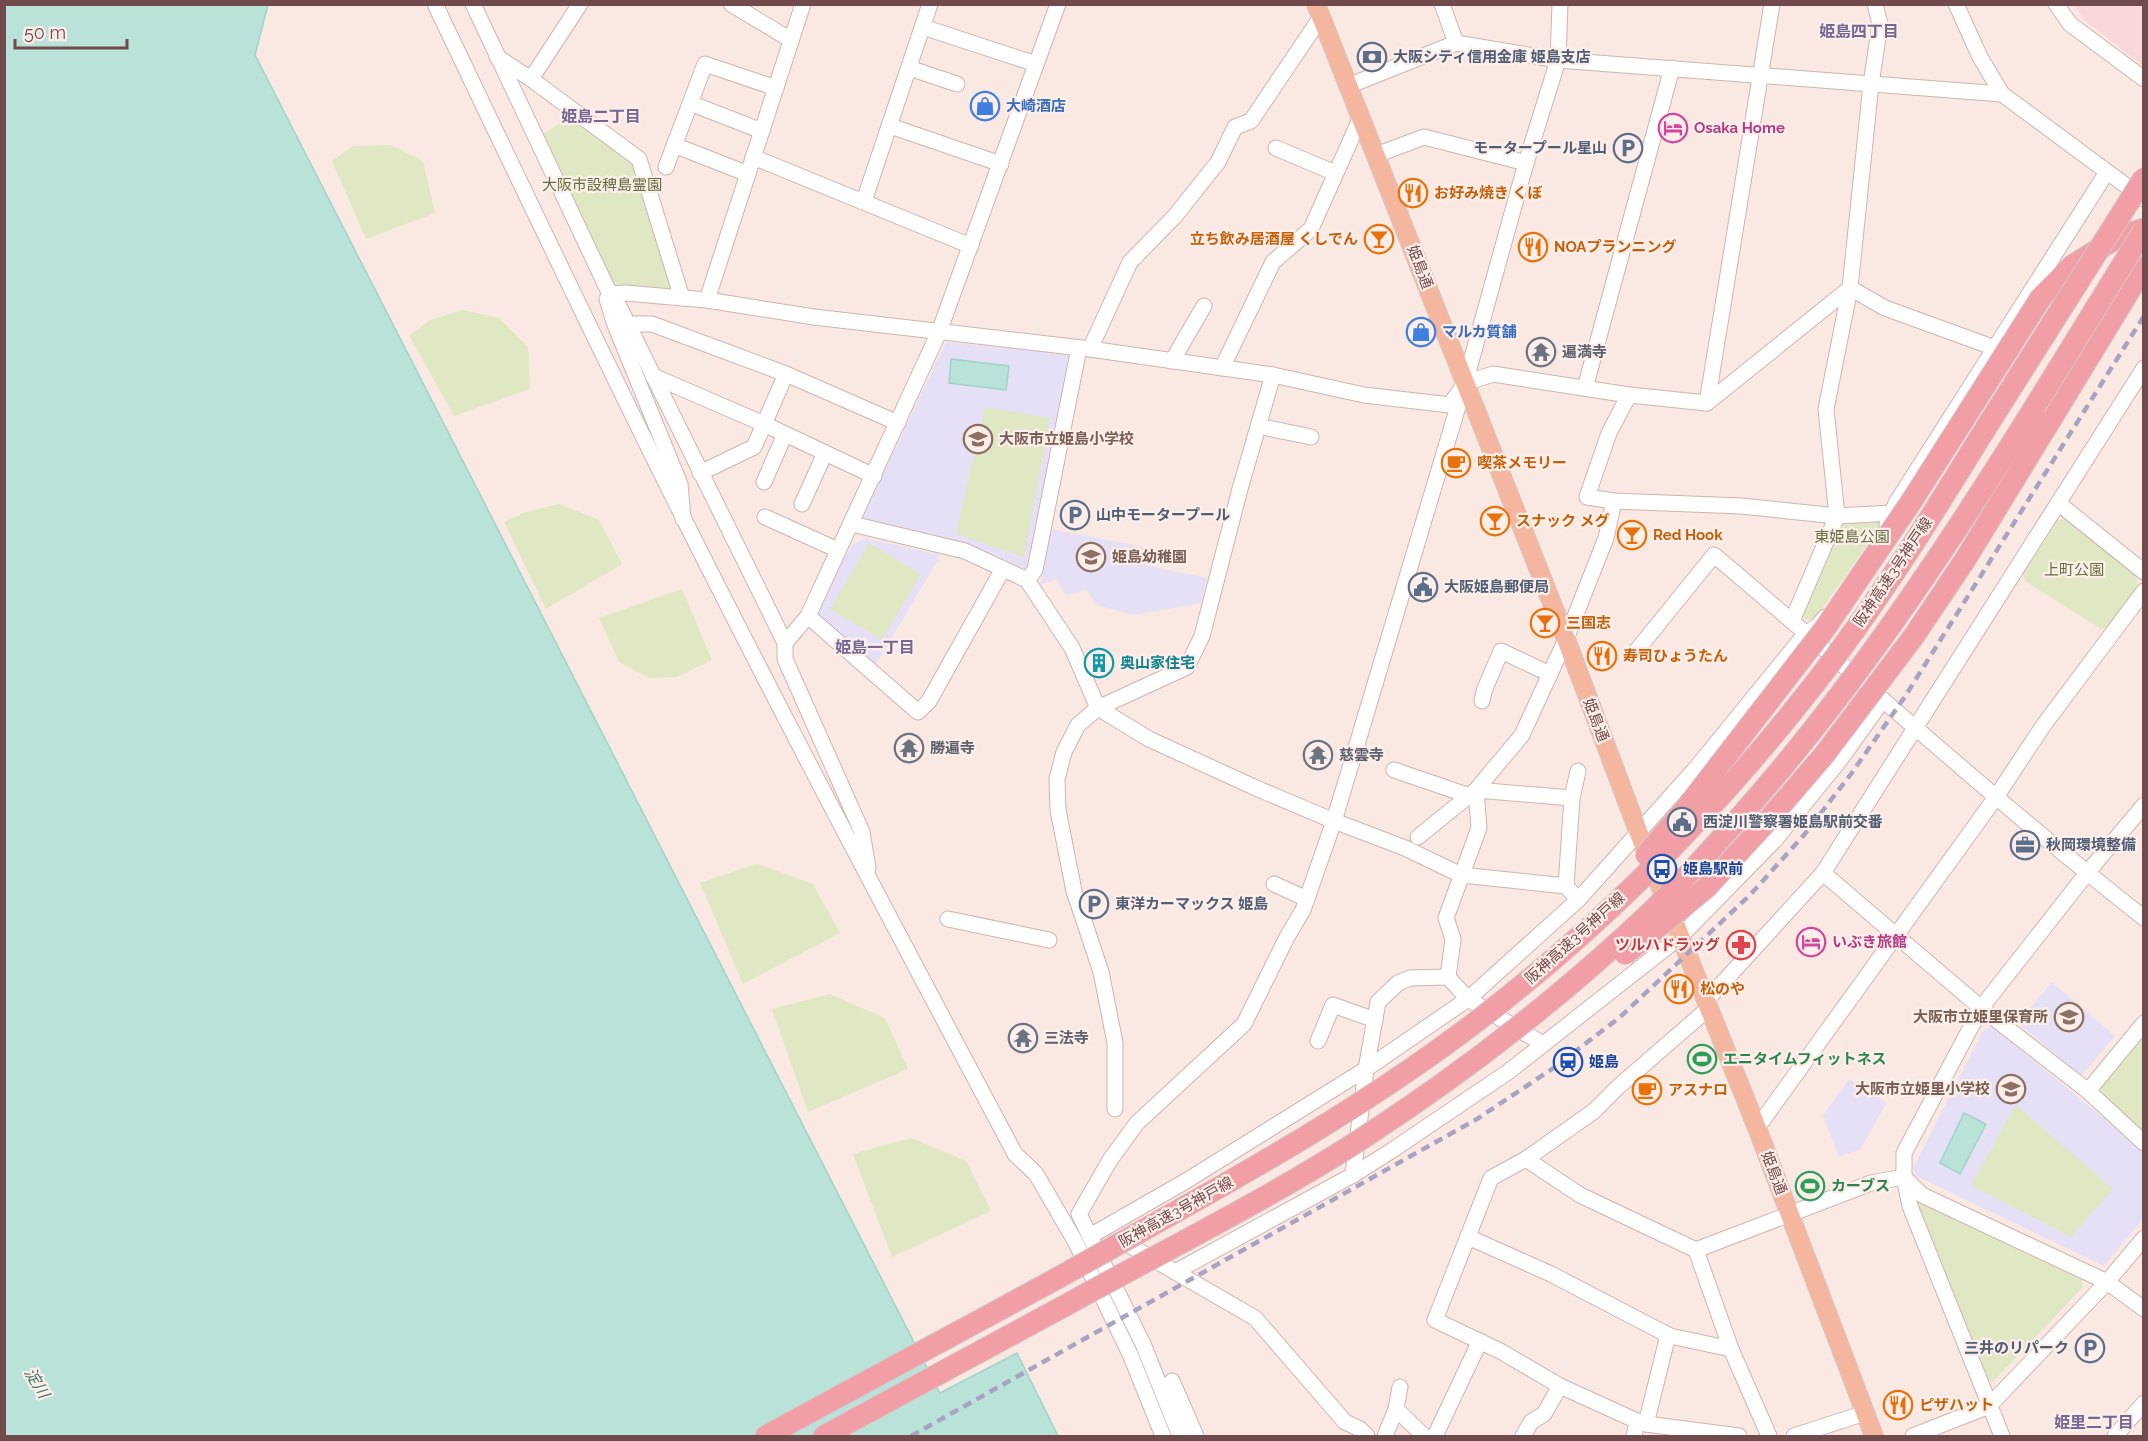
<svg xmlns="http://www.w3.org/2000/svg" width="2148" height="1441" font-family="Raleway,'Noto Sans JP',sans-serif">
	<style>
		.commercial { fill: #fad7da }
		.education { fill: #e6e0f7 }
		.green { fill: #dfe7c3 }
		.water { fill: #b9e2d9; stroke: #a0d3c8; stroke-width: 1.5 }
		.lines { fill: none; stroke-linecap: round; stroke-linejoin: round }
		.minor-casing { stroke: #cfb3b0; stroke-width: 17 }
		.major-casing { stroke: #d4c9c9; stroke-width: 20 }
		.highway-casing { stroke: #d4c9c9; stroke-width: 23 }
		.minor { stroke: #fff; stroke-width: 15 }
		.major { stroke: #f5b69f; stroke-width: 18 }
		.highway { stroke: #f19ea7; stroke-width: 21 }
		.rail { stroke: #a8a3c3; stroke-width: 4.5; stroke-dasharray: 9 6; stroke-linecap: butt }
		.highway-bridge-casing { stroke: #d4c9c9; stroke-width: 23; stroke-linecap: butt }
		.highway-bridge { stroke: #f19ea7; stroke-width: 21 }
		.labels { text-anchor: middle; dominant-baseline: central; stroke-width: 4.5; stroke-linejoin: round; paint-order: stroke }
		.service-label { font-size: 15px; font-weight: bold; fill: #4e5e75; stroke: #feeee9; text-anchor: start }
		.shop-label { font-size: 15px; font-weight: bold; fill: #366cbe; stroke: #feeee9; text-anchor: start }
		.hotel-label { font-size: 15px; font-weight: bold; fill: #b23c85; stroke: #feeee9; text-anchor: start }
		.park-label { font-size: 15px; fill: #607041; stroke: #feeee9 }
		.food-label { font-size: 15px; font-weight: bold; fill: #c56008; stroke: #feeee9; text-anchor: start }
		.street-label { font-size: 15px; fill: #714b4b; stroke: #feeee9 }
		.worship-label { font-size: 15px; font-weight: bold; fill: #5b616d; stroke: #feeee9; text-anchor: start }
		.education-label { font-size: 15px; font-weight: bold; fill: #785e54; stroke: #feeee9; text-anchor: start }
		.culture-label { font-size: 15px; font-weight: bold; fill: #0d838f; stroke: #feeee9; text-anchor: start }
		.transit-label { font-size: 15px; font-weight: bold; fill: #164399; stroke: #feeee9; text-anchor: start }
		.health-label { font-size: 15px; font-weight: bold; fill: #be3a42; stroke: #feeee9; text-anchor: end }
		.leisure-label { font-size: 15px; font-weight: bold; fill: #27864d; stroke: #feeee9; text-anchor: start }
		.neighbourhood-label { font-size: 16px; font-weight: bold; fill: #746794; stroke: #feeee9 }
		.water-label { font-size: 16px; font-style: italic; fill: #40766a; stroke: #feeee9 }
	</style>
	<rect width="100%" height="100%" fill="#fae9e3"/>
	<polygon class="commercial" points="2075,5 2143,5 2143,66 2084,20"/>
	<g class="education">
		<polygon points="946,342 1067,354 1073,362 1031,565 1025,569 967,546 870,523 863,516"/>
		<polygon points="1051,529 1148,548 1145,565 1207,578 1202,603 1134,615 1097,605 1086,590 1066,595 1055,579 1040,585"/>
		<polygon points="864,538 941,555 876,664 820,619 817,610 851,546"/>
		<polygon points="2052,982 2115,1036 2081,1076 2018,1023"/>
		<polygon points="1993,1027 2143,1150 2143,1219 2104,1266 1916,1176 1913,1168 1984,1029"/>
		<polygon points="1849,1079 1886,1103 1861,1149 1839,1157 1823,1115"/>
	</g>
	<g class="green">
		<polygon points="571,116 632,163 672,291 611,286 539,137"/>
		<polygon points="391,145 423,161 435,213 366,239 332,161 353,146"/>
		<polygon points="463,310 499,318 528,347 530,389 454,416 409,335 430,320"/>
		<polygon points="985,407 1050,418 1024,557 956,534"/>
		<polygon points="559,504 599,520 622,564 546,609 504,522 526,512"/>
		<polygon points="1880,519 1883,522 1815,619 1805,620 1803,609 1841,520"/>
		<polygon points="2058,520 2067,520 2136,573 2138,586 2107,628 2101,629 2025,581 2023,574"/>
		<polygon points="869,543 921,574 882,640 830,609"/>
		<polygon points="682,589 712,660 677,677 649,678 619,662 599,618"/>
		<polygon points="757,864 813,884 840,933 743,984 700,883"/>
		<polygon points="830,994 885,1018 908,1069 808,1112 772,1009"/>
		<polygon points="2143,1033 2143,1130 2102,1096 2101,1083"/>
		<polygon points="2016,1105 2113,1189 2071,1237 1971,1185"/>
		<polygon points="911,1138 966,1161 991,1211 892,1257 853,1154"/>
		<polygon points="1920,1197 2081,1277 2083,1287 1993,1382 1985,1381 1915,1202"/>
	</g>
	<g class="water">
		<polygon points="5,5 268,5 255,55 940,1393 1017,1353 1058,1436 5,1436"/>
		<polygon points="951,359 1009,366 1006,390 949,383"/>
		<polygon points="1964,1113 1986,1124 1960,1174 1940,1163"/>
	</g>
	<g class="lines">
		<g class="minor-casing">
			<g id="minor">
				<path d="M435,4C517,176 598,347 683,517C790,731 903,943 1015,1154L1036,1174L1075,1241L1130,1354L1163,1436"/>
				<polyline points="473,4 608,290 613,294 785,643 785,659 862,832 868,868"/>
				<polyline points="731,4 791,40"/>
				<polyline points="1442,4 1456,43 1558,60 2002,94"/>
				<polyline points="1956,4 1980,57 2002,94 2144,199"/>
				<polyline points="2056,4 2070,24 2144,79"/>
				<polyline points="923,27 1036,64"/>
				<polyline points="497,57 531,79 639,159 682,298"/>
				<polyline points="909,68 957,84"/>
				<polyline points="531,79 580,4"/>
				<polyline points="1348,86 1456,43"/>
				<polyline points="690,103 762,131"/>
				<polyline points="890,126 1001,164"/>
				<polyline points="674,145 748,174"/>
				<polyline points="1276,148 1335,173"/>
				<polyline points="1376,155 1424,137 1526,163"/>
				<polyline points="753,157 971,246"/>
				<polyline points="666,167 705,64 776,88"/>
				<polyline points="864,201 930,4"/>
				<polyline points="707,300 803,4"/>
				<polyline points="628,324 652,324 786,374 898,423"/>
				<polyline points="1090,349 1130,262 1175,216 1218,162 1235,127 1251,121 1321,17"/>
				<polyline points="1172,361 1204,306"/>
				<polyline points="1222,368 1273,262 1311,229 1361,117"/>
				<polyline points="653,376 764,424 874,476"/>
				<polyline points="1585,388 1672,68"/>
				<polyline points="1629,395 1609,433 1587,497 1614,501 1741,506 1837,516 1892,513"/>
				<polyline points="1707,403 1772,4"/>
				<polyline points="1258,426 1311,437"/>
				<polyline points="700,473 754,447 786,374"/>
				<polyline points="764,482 785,434"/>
				<polyline points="2058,503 2144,572"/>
				<polyline points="802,504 825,453"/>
				<polyline points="765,517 838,550"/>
				<polyline points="683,519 680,484 615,325 607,299 613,294 625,293 707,300 814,317 1090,349 1273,375 1364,395 1450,405 1465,383 1493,374 1629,395 1707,403 1850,288 1871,84 1880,24 1875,4"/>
				<polyline points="852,524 965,551 1027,580 1072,648 1098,708 1149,739 1256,788 1334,821 1405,848 1461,875 1566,886"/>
				<polyline points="1887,525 1896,503 2107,172"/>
				<polyline points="1027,580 1035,570 1079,348"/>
				<polyline points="808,616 918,712 929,701 1003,569"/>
				<polyline points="1792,621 1837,516 1826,409 1850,288 1885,308 1995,348"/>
				<polyline points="785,643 808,616 939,332 1058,4"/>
				<path d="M1637,650L1714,555C1857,675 1996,802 2144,918"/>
				<polyline points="1482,701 1484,691 1501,651 1550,674"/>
				<polyline points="1394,770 1470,796"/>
				<polyline points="1418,837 1476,790 1522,735 1566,639 1606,538 1614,501"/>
				<polyline points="1823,873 1981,1008 2088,1091 2144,1143"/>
				<polyline points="1274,884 1307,899"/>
				<polyline points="1572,893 1566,886 1572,798 1578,771"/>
				<polyline points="948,919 1049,940"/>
				<polyline points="1706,1001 1823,873 2144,368"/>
				<polyline points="1709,1008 1618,1087 1594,1111 1526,1159 1491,1178 1435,1320 1502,1352 1560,1386 1637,1421 1646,1424 1739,1436"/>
				<polyline points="1318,1041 1333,1005 1375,1020"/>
				<polyline points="1543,1044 1468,999 1448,977 1453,939 1446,918 1479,828 1476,790 1572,798"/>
				<polyline points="2088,1091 2144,1023"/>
				<polyline points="1115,1109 1115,1043 1101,972 1074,891 1058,810 1057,779 1064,752 1078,725 1098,708 1187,667 1202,636 1240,489 1273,375"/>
				<polyline points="1757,1128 1996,797 2043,726 2144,591"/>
				<polyline points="1526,1159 1580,1195 1696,1250 1731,1349 1769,1436"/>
				<polyline points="1353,1175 1366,1069 1378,1002 1398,983 1410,978 1448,977"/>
				<polyline points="1904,1177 1922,1195 2107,1282 2144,1309"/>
				<polyline points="1090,1236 1186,1181 1366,1069 1468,999 1578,900 1696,768 1806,633 1818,626 1825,617"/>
				<polyline points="1468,1237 1551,1274 1670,1336 1731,1349"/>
				<polyline points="1115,1242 1127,1244 1255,1318 1345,1422 1360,1429 1367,1436"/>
				<polyline points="1696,1250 1871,1183 1904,1177"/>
				<polyline points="1175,1272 1353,1175 1391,1151 1508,1072 1681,936 1775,840 1840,760 1883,700"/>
				<polyline points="1172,1381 1196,1436"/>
				<polyline points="1400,1387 1396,1409 1424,1436"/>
				<polyline points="1646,1424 1668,1335"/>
				<polyline points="1180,1436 1143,1344 1079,1214 1110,1160 1137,1123 1244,1024 1287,937 1303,910 1334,821 1361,731 1465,383 1526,163 1558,60 1560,4"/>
				<polyline points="1385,1436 1396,1409"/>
				<polyline points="1435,1436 1480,1341"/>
				<polyline points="1523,1436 1531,1422 1544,1414 1560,1386"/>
				<polyline points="1634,1436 1637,1421"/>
				<polyline points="1794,1436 1865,1413"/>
				<polyline points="1913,1436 1989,1406 2107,1282 2144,1238"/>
				<polyline points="2002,1436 1910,1206 1904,1177 1904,1153 1981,1008 2087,873 2144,805"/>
				<polyline points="2115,1436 2144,1403"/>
			</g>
		</g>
		<g class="major-casing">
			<polyline id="major" points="1316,4 1566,639 1638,831 1757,1128 1874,1436"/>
		</g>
		<g class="highway-casing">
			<g id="highway">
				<polyline points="2042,296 2072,266 2118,237 2144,229"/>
				<polyline points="2050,421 2144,267"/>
				<polyline points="766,1436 1056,1279"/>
				<polyline points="824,1436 1068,1304"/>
			</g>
		</g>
		<use href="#minor" class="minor"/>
		<use href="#major" class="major"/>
		<use href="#highway" class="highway"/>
		<polyline class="rail" points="911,1436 1477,1119 1552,1069 1619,1018 1750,895 1804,835 1851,774 1904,698 2144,316"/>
		<g class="highway-bridge-casing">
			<g id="highway-bridge">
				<polyline points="1646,855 1687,807 1826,627 1913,499 2042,296"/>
				<polyline points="1625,954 1707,887 1769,819 1824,755 1914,636 1965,560 2050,421"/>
				<path d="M1056,1279C1201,1197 1349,1120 1481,1018C1606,922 1719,807 1816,682C1876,605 1928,522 1979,439C2034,352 2089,265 2144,178"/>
				<path d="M1068,1304C1167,1249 1271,1198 1366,1136C1461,1074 1553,1003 1636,926C1672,893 1706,856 1738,819C1898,640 2018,433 2144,230"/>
			</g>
		</g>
		<use href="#highway-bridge" class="highway-bridge"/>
	</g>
	<defs>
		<g id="bank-ring" transform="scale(1.5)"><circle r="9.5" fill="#feeee9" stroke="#5c6f8a" stroke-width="1.5"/><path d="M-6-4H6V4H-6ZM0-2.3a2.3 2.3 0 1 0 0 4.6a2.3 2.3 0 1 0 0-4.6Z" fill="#5c6f8a"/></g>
		<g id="shop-ring" transform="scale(1.5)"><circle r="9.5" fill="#feeee9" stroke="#3f7fe0" stroke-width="1.5"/><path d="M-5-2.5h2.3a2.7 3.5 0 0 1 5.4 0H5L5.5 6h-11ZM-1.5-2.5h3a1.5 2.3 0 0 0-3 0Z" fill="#3f7fe0"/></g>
		<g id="hotel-ring" transform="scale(1.5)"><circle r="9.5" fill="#feeee9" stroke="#d1479c" stroke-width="1.5"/><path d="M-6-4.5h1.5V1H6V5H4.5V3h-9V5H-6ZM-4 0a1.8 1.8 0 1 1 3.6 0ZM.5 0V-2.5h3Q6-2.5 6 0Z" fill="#d1479c"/></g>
		<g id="parking-ring" transform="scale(1.5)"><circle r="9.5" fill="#feeee9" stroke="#5c6f8a" stroke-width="1.5"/><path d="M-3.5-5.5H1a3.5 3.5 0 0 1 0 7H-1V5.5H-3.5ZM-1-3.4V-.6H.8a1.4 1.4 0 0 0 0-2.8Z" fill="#5c6f8a"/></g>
		<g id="restaurant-ring" transform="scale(1.5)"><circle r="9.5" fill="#feeee9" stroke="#e8710a" stroke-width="1.5"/><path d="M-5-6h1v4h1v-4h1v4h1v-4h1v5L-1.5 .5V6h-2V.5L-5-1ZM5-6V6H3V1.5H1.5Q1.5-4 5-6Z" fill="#e8710a"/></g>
		<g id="bar-ring" transform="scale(1.5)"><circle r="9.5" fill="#feeee9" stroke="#e8710a" stroke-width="1.5"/><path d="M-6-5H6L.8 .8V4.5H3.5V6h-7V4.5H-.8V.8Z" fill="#e8710a"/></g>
		<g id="temple-ring" transform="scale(1.5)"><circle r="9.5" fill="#feeee9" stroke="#6b7280" stroke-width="1.5"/><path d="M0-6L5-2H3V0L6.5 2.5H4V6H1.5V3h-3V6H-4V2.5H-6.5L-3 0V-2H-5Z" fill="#6b7280"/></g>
		<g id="school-ring" transform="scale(1.5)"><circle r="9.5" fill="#feeee9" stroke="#8d6e63" stroke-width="1.5"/><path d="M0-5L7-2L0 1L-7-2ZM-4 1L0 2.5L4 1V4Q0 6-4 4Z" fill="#8d6e63"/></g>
		<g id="cafe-ring" transform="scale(1.5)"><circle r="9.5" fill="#feeee9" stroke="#e8710a" stroke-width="1.5"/><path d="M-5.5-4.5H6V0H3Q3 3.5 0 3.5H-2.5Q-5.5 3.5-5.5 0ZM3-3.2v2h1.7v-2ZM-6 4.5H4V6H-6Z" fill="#e8710a"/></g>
		<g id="civic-ring" transform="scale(1.5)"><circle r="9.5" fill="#feeee9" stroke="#5c6f8a" stroke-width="1.5"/><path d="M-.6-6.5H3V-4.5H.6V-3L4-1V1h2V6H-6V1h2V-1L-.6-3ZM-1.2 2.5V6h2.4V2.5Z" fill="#5c6f8a"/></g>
		<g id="building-ring" transform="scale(1.5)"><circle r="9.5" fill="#feeee9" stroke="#0f9aa8" stroke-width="1.5"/><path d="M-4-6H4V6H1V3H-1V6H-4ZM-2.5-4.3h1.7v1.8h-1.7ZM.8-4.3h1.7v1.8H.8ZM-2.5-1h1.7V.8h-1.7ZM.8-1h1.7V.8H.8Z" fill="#0f9aa8"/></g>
		<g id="office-ring" transform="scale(1.5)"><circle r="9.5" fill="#feeee9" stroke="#5c6f8a" stroke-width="1.5"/><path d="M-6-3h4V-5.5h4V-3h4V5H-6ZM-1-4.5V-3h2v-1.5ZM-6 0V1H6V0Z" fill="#5c6f8a"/></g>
		<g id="bus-ring" transform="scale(1.5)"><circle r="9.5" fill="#feeee9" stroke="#1a4fb4" stroke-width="1.5"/><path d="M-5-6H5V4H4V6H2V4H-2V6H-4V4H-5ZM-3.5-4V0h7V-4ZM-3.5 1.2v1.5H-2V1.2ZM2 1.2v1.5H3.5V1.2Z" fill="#1a4fb4"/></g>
		<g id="pharmacy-ring" transform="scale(1.5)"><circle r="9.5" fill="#feeee9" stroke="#e0444e" stroke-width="1.5"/><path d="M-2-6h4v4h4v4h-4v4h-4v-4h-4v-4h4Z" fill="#e0444e"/></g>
		<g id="stadium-ring" transform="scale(1.5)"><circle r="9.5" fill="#feeee9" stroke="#2e9e5b" stroke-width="1.5"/><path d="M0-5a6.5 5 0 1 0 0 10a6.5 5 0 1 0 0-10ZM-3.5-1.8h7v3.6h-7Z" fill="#2e9e5b"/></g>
		<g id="station-ring" transform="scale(1.5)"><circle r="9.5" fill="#feeee9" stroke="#1a4fb4" stroke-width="1.5"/><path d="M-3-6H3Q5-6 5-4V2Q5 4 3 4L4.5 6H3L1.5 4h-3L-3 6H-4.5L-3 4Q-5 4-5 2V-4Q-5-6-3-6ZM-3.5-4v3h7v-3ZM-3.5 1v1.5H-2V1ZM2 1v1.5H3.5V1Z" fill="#1a4fb4"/></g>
	</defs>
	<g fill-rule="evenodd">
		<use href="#bank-ring" x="1372" y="57"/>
		<use href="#shop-ring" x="985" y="106"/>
		<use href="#hotel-ring" x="1673" y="128"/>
		<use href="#parking-ring" x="1628" y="148"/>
		<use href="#restaurant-ring" x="1413" y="193"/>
		<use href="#bar-ring" x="1379" y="239"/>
		<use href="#restaurant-ring" x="1533" y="247"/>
		<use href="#shop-ring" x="1421" y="332"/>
		<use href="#temple-ring" x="1541" y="352"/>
		<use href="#school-ring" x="978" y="439"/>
		<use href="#cafe-ring" x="1456" y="463"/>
		<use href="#parking-ring" x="1075" y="515"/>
		<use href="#bar-ring" x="1495" y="521"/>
		<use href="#bar-ring" x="1632" y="535"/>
		<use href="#school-ring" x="1091" y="557"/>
		<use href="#civic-ring" x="1423" y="587"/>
		<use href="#bar-ring" x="1545" y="623"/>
		<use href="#restaurant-ring" x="1602" y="656"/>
		<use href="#building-ring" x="1099" y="663"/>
		<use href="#temple-ring" x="909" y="748"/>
		<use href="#temple-ring" x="1318" y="755"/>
		<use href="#civic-ring" x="1682" y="822"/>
		<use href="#office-ring" x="2025" y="845"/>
		<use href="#bus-ring" x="1662" y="869"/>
		<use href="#parking-ring" x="1094" y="904"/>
		<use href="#hotel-ring" x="1811" y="942"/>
		<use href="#pharmacy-ring" x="1741" y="945"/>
		<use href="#restaurant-ring" x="1679" y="989"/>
		<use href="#school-ring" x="2069" y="1017"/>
		<use href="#temple-ring" x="1023" y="1038"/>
		<use href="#stadium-ring" x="1702" y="1059"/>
		<use href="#station-ring" x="1568" y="1062"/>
		<use href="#school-ring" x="2011" y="1089"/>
		<use href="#cafe-ring" x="1647" y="1090"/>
		<use href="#stadium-ring" x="1810" y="1186"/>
		<use href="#parking-ring" x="2090" y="1348"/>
		<use href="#restaurant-ring" x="1898" y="1405"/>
	</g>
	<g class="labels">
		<g class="service-label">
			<text x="1393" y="57">大阪シティ信用金庫 姫島支店</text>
			<text x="1607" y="148" text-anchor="end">モータープール星山</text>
			<text x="1096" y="515">山中モータープール</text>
			<text x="1444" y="587">大阪姫島郵便局</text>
			<text x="1703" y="822">西淀川警察署姫島駅前交番</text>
			<text x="2046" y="845">秋岡環境整備</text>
			<text x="1115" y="904">東洋カーマックス 姫島</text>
			<text x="2069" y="1348" text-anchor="end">三井のリパーク</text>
		</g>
		<g class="shop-label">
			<text x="1006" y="106">大崎酒店</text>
			<text x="1442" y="332">マルカ質舗</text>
		</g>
		<g class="hotel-label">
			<text x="1694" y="128">Osaka Home</text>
			<text x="1832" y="942">いぶき旅館</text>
		</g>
		<g class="park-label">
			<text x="602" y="185">大阪市設稗島霊園</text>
			<text x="1852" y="537">東姫島公園</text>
			<text x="2074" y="570">上町公園</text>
		</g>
		<g class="food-label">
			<text x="1434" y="193">お好み焼き くぼ</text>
			<text x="1358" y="239" text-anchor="end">立ち飲み居酒屋 くしでん</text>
			<text x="1554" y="247">NOAプランニング</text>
			<text x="1477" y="463">喫茶メモリー</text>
			<text x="1516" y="521">スナック メグ</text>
			<text x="1653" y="535">Red Hook</text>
			<text x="1566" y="623">三国志</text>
			<text x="1623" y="656">寿司ひょうたん</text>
			<text x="1700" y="989">松のや</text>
			<text x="1668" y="1090">アスナロ</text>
			<text x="1919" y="1405">ピザハット</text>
		</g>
		<g class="street-label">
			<text transform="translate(1420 267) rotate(69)">姫島通</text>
			<text transform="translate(1893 572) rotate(-56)">阪神高速3号神戸線</text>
			<text transform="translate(1596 720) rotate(69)">姫島通</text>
			<text transform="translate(1575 938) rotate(-42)">阪神高速3号神戸線</text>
			<text transform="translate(1774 1173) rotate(69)">姫島通</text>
			<text transform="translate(1176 1212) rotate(-29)">阪神高速3号神戸線</text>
		</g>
		<g class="worship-label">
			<text x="1562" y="352">遍満寺</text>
			<text x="930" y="748">勝遍寺</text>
			<text x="1339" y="755">慈雲寺</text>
			<text x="1044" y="1038">三法寺</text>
		</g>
		<g class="education-label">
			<text x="999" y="439">大阪市立姫島小学校</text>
			<text x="1112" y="557">姫島幼稚園</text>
			<text x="2048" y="1017" text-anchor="end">大阪市立姫里保育所</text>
			<text x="1990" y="1089" text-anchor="end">大阪市立姫里小学校</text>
		</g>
		<g class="culture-label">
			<text x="1120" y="663">奥山家住宅</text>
		</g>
		<g class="transit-label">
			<text x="1683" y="869">姫島駅前</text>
			<text x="1589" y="1062">姫島</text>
		</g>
		<g class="health-label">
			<text x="1720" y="945">ツルハドラッグ</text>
		</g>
		<g class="leisure-label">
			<text x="1723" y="1059">エニタイムフィットネス</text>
			<text x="1831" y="1186">カーブス</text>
		</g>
		<g class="neighbourhood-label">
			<text x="1859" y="31">姫島四丁目</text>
			<text x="601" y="116">姫島二丁目</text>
			<text x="875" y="647">姫島一丁目</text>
			<text x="2094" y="1422">姫里二丁目</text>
		</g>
		<g class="water-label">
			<text transform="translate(37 1383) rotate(59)">淀川</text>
		</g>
	</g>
	<rect width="2148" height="1441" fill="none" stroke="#714b4b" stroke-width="12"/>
	<path d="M15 39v9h112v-9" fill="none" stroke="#714b4b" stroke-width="3"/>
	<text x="24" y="39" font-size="18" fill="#714b4b" stroke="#feeee9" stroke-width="4.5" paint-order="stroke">50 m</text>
</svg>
